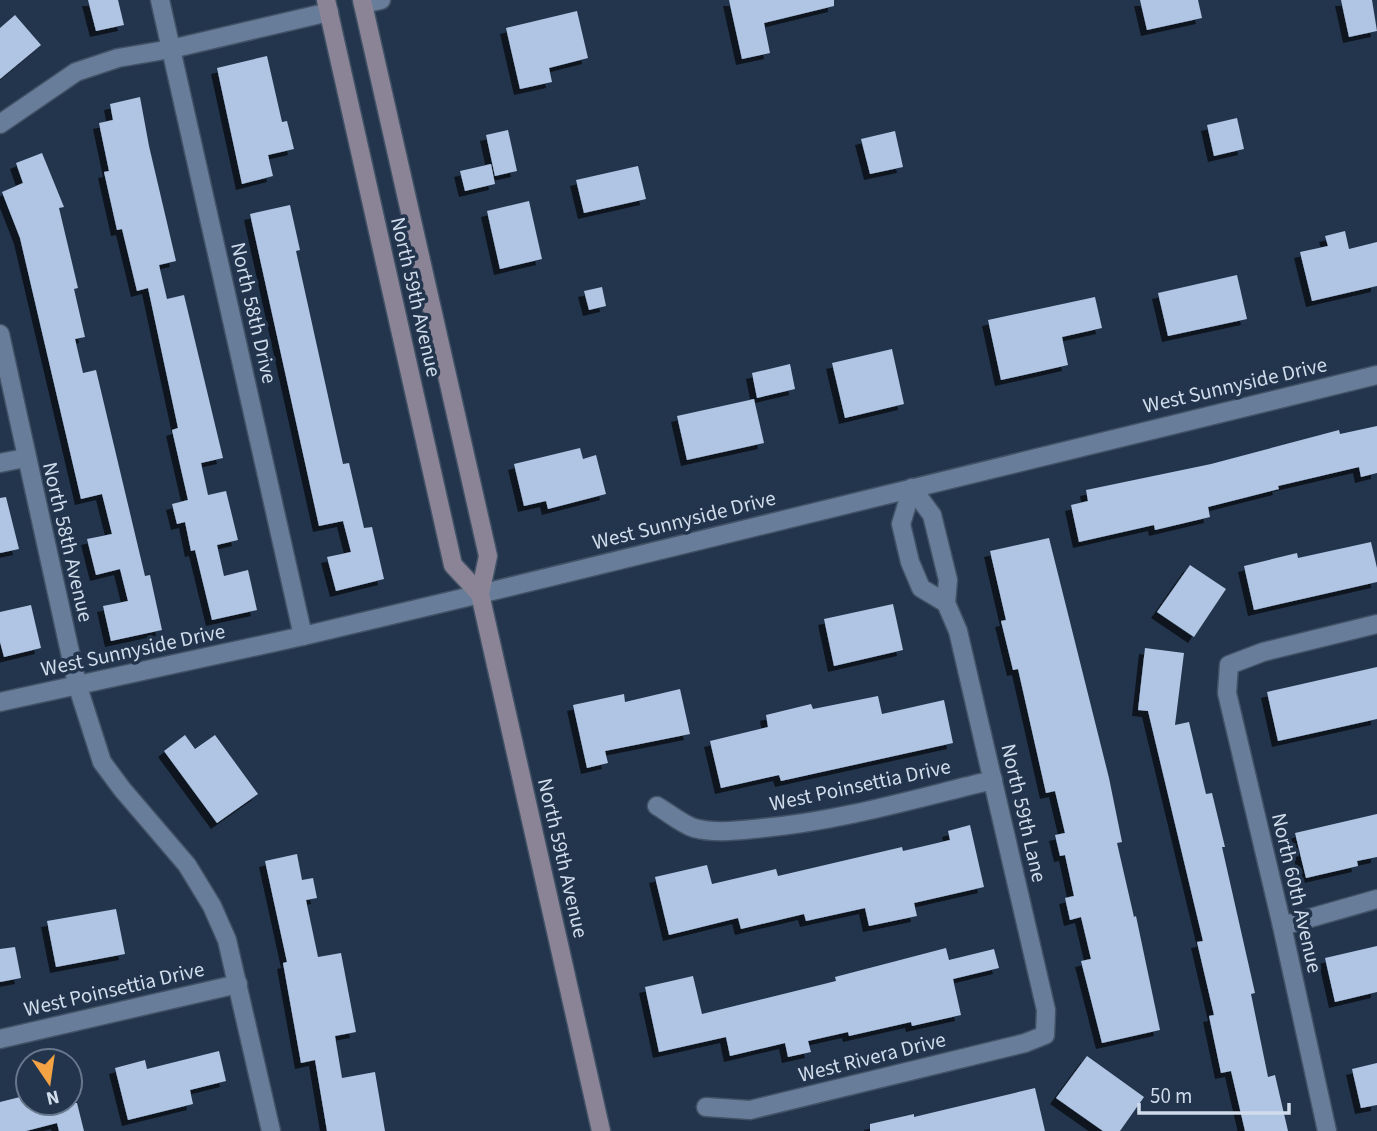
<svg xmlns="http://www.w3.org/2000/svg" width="1377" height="1131" font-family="'Source Sans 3',sans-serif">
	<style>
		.building { fill: #afc5e3; filter: url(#shadow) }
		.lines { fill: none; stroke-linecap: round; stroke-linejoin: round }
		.minor-casing { stroke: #425266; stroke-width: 21 }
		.secondary-casing { stroke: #425266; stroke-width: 21 }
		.minor { stroke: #687d99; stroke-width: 18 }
		.secondary { stroke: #8b8497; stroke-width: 18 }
		.labels { text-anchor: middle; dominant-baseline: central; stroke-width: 7; stroke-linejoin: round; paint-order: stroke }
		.street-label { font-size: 21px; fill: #d0dceb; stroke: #23354d }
	</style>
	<defs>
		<filter id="shadow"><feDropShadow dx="-6" dy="6" stdDeviation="0" flood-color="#0009"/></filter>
	</defs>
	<rect width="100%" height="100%" fill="#23354d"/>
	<g class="building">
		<polygon points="88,0 118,0 124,25 96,31"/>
		<polygon points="729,0 834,0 834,6 764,23 770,53 742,59"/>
		<polygon points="1140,0 1198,0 1202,18 1147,30"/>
		<polygon points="1341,0 1372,0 1377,31 1349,37"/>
		<polygon points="577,11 588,58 549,68 552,82 520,89 506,28"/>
		<polygon points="15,15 41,45 0,79 0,28"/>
		<polygon points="267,56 282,122 287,121 294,149 268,155 273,176 242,184 217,68"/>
		<polygon points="140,97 149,146 176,261 159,265 167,299 184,295 223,458 201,463 208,495 226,491 238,540 217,545 224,576 248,570 257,610 212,620 195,550 191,551 185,522 177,524 172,504 188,500 172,430 178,428 148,288 137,291 122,229 117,230 104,172 109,171 99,123 113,120 110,104"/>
		<polygon points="1237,118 1244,149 1214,156 1207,125"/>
		<polygon points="508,130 517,171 495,176 486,135"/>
		<polygon points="895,131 903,167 870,174 861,139"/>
		<polygon points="42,153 64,207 59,208 78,288 74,289 85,337 75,339 83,373 96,370 145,576 150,575 162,630 111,641 103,606 128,601 120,569 96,575 87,539 112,534 102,494 81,499 20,238 2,192 23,183 16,163"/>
		<polygon points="491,164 495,184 465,191 460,171"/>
		<polygon points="638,166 646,199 584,213 576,180"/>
		<polygon points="529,201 542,259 500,269 487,211"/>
		<polygon points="290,205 300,250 296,251 343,464 349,463 364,528 372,527 384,579 336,591 327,557 351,552 343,521 319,526 250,214"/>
		<polygon points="1345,231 1349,249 1377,242 1377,286 1312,301 1300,252 1328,246 1325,236"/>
		<polygon points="1237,275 1247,319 1168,336 1158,293"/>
		<polygon points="602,287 606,306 589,310 584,291"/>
		<polygon points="1095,297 1102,328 1062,337 1068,365 1001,380 988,320"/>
		<polygon points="892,349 904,404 845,418 832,363"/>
		<polygon points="790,364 795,389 757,398 752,373"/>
		<polygon points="754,399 764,443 687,460 677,416"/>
		<polygon points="1377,426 1377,473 1361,477 1359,467 1278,486 1279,489 1208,507 1210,517 1155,530 1154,525 1079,542 1071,505 1088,501 1086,490 1211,464 1339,430 1340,434"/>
		<polygon points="580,448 583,459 596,455 606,494 548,509 546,501 524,506 514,464"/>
		<polygon points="6,497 19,549 0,553 0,498"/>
		<polygon points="1049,538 1109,778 1122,842 1117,843 1134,917 1136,916 1160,1030 1102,1043 1081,961 1091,959 1081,917 1070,920 1065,898 1074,896 1065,855 1060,856 1055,835 1065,833 1055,791 1046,793 1018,669 1013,670 1001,621 1006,620 990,551"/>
		<polygon points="1371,542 1377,568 1377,582 1254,610 1244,566 1297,553 1298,558"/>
		<polygon points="1190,565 1226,589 1194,637 1157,612"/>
		<polygon points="893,604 903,650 834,666 824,619"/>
		<polygon points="31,605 41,648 4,657 0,642 0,612"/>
		<polygon points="1145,648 1184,653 1175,725 1189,722 1206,794 1212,793 1225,847 1222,847 1255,993 1251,994 1268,1077 1275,1075 1288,1131 1245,1131 1231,1071 1221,1073 1209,1016 1214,1015 1197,942 1203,941 1148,711 1138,710"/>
		<polygon points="1377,667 1377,719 1278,741 1267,692"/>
		<polygon points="680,689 690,734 605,751 608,763 587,768 573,705 624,694 625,702"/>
		<polygon points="878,696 882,714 944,700 953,743 781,781 779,775 721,788 710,741 768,727 766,715 811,704 813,709"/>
		<polygon points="185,735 195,749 215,735 258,794 217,823 164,751"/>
		<polygon points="1377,814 1377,857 1357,861 1358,866 1306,878 1295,833"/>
		<polygon points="970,825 984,887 914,903 917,916 869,926 865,908 806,921 804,914 741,929 738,918 669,935 655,877 707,865 712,884 776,869 778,876 902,847 903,851 950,840 948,831"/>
		<polygon points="297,854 302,880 313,878 317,898 306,900 318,957 341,953 356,1032 335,1036 342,1078 375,1072 385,1131 327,1131 315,1060 301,1063 283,963 287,962 265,861"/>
		<polygon points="116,909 125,954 56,967 47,921"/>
		<polygon points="1377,946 1377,992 1335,1002 1325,958"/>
		<polygon points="15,947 21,978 0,982 0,949"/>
		<polygon points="946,948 949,960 994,949 999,968 953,979 961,1015 912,1026 911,1022 849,1036 848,1032 808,1041 811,1052 788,1057 785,1043 730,1056 726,1037 659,1052 645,987 693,976 702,1014 836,981 835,977"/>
		<polygon points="219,1051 226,1081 190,1090 193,1104 128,1120 115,1068 145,1060 147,1069"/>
		<polygon points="1087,1056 1144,1097 1120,1131 1103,1131 1056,1098"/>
		<polygon points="1377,1063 1377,1105 1361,1108 1352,1069"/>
		<polygon points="1035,1088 1045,1131 870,1131 870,1124 914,1114 914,1117"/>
		<polygon points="28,1095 28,1103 77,1103 84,1131 59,1131 57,1123 26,1131 0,1131 0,1102"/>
	</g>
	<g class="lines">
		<g class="minor-casing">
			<g id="minor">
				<polyline points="160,0 303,636"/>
				<polyline points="363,4 381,0"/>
				<polyline points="0,124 76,72 118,58 171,49 329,12"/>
				<polyline points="0,334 77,684 102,762 122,789 187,865 212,906 227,940 271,1131"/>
				<polyline points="0,463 25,458"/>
				<polyline points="912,488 901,524 910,562 921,588 946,603"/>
				<polyline points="0,702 303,636 480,594 1377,375"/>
				<path d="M657,806C669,813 682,824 694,828C716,834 741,830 763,828C841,821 917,798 993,780"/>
				<polyline points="1282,926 1377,899"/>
				<polyline points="0,1039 238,984"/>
				<polyline points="706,1107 750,1110 1025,1043 1045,1035 1046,1010 958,631 946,603 948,580 932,515 912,488"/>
				<polyline points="1327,1131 1282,926 1227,693 1229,665 1263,652 1377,624"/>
			</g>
		</g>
		<g class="secondary-casing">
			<g id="secondary">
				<polyline points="326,0 453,565 480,594"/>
				<polyline points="362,0 488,556 480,594 601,1131"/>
			</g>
		</g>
		<use href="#minor" class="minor"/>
		<use href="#secondary" class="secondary"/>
	</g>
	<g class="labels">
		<g class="street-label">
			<text transform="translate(416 297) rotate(77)">North 59th Avenue</text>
			<text transform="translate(254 313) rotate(77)">North 58th Drive</text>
			<text transform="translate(1235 385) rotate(-13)">West Sunnyside Drive</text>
			<text transform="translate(684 520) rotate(-14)">West Sunnyside Drive</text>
			<text transform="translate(68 542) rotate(77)">North 58th Avenue</text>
			<text transform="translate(133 650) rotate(-12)">West Sunnyside Drive</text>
			<text transform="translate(860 785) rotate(-12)">West Poinsettia Drive</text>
			<text transform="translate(1024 813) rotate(77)">North 59th Lane</text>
			<text transform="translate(563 858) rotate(77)">North 59th Avenue</text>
			<text transform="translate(1297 893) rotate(77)">North 60th Avenue</text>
			<text transform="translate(114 989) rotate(-13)">West Poinsettia Drive</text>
			<text transform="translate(872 1057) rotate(-14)">West Rivera Drive</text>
		</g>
	</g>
	<g transform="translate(49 1082) rotate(167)"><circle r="33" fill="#23354d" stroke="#68788c" stroke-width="2"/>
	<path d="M0-5L12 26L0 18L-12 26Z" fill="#f4a344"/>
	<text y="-10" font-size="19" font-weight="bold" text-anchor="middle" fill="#d0dceb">N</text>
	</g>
	<path d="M1139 1103v10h150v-10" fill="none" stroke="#d0dceb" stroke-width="3.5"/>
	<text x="1150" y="1103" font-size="21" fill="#d0dceb" stroke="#23354d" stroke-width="5" paint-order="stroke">50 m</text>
</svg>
